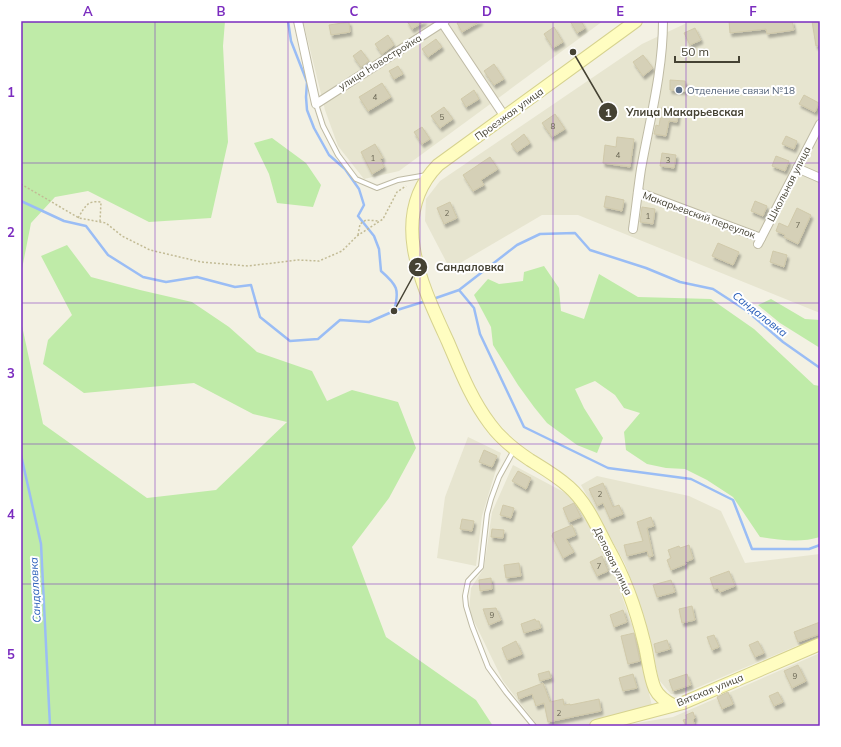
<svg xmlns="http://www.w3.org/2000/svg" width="841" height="747" font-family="Mulish,sans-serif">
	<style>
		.residential { fill: #e7e5d0 }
		.green { fill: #bfeba8 }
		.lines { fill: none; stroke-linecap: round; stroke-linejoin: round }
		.stream { stroke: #9abdf5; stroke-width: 2.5 }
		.building { fill: #d5d0b7; stroke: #d0c9aa; filter: url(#shadow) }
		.lane-casing { stroke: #bfbba5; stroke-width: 6 }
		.street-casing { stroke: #bfbba5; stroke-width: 10 }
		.secondary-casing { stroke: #d6d28f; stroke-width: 14 }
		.path { stroke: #c2bb95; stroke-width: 1.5; stroke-dasharray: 2 2; stroke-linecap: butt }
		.lane { stroke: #fff; stroke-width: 4 }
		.street { stroke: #fff; stroke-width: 8 }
		.secondary { stroke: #fffdc1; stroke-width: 12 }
		.grid { fill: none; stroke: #7b2cbf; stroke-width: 1; stroke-opacity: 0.55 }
		.service-dot { fill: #5c6f8a; stroke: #fff; stroke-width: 1.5 }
		.labels { text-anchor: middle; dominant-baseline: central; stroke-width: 4; stroke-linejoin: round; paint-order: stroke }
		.number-label { font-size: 8px; fill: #696654 }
		.street-label { font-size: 10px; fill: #454233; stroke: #fff }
		.service-label { font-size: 10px; fill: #4e5e75; stroke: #fff; text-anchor: start }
		.water-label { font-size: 11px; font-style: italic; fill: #255bb8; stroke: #fff }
		.leader { fill: none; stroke: #454233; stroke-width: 1.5 }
		.callout-dot { fill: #454233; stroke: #fff; stroke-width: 1.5 }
		.mark-label { font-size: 12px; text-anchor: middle; font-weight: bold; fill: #fff }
		.callout-label { font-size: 11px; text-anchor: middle; font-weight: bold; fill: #454233; stroke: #fff; stroke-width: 4; stroke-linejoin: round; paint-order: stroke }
		.neatline { fill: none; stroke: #7b2cbf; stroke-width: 1.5 }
		.grid-label { font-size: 13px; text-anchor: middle; font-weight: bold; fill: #7b2cbf }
	</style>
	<defs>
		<filter id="shadow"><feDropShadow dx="2" dy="3.5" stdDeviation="1" flood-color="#0004"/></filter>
	</defs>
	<rect width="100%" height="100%" fill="#f3f1e3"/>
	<g class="residential">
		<polygon points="303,21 603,21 399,171 364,179 338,146 325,110"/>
		<polygon points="691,21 820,21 820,313 578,215 542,215 450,269 425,221 426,199 440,181 642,44"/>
		<polygon points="468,437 501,453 482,516 476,566 437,558 445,497"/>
		<polygon points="513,465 573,497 610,563 634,630 653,710 585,726 538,726 503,681 469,611 471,588 484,568 492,512"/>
		<polygon points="597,476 689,496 721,511 745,563 820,554 820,636 682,694 671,694 659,680 644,616 625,564 581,485"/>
		<polygon points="820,653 820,726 619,726 673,717"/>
	</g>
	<g class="green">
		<polygon points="21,21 225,21 223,46 228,142 211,218 149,222 88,191 55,197 31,223 21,274"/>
		<polygon points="272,138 306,163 321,185 313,207 277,203 269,174 254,143"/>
		<polygon points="67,245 91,277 140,290 192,302 229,327 257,352 312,371 327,401 352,390 398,402 416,448 389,498 352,547 386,637 476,700 493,726 21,726 21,321 43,424 147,498 216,490 287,422 253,414 194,383 84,393 43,364 48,340 72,315 41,256"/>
		<path d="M544,266L559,288L561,311L584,319L599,274L638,297L711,299L754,329L814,385L820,386V537C801,543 780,540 760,537L733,497L707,480L685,469L666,468L647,464L626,450L624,432L640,413L624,408L615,395L595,381L575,389L584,408L603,438L597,453L577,445L547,423L534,407L518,385L493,345L491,327L474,295L488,279L499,284L523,281L524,272Z"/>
		<polygon points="771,299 805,319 820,320 820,348 780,323 758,305"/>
	</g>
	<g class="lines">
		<g class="stream">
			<path d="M288,21L291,41L307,82L306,97L307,110L314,128L329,155L345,169L359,189L364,205L358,216L374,236L379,249L381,271C397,285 400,289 394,311"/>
			<polyline points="21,201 64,221 86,226 108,255 143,277 166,282 197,277 235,287 251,285 260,317 290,341 318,339 340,320 369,322 394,311 426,301"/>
			<polyline points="459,290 474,308 480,334 524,427 608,468 691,479 733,500 752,549 809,549 820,545"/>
			<polyline points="433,299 459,290 517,245 540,234 575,233 590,250 646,268 680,282 713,289 747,311 783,342 820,368"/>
			<polyline points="21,455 41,544 50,726"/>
		</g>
	</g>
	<g class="building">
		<polygon points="407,21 425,21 412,29"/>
		<polygon points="461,21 481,21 462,32 457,23"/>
		<polygon points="570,21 581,21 585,28 577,33"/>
		<polygon points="729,21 792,21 794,30 767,34 766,29 730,33"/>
		<polygon points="812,21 820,21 820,45 816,46"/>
		<polygon points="349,22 350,32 331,35 329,25"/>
		<polygon points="554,27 563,42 553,48 544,34"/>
		<polygon points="695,28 701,40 690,45 684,33"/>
		<polygon points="388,35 394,45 382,54 375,44"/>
		<polygon points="436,39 442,47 428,57 422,49"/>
		<polygon points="361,50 369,61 361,67 353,56"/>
		<polygon points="643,55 653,68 643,76 633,62"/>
		<polygon points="494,64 504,79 494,85 484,71"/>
		<polygon points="398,66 403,74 394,79 389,71"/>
		<polygon points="670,80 685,81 685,91 670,90"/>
		<polygon points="382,83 391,97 368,111 359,97"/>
		<polygon points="474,90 479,99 466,107 461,99"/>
		<polygon points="804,95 819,103 815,112 799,104"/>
		<polygon points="444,107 453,119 440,128 431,116"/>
		<polygon points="662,107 679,109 677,122 669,121 666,136 654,134 656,125 659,126"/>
		<polygon points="555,114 565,129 552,137 542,123"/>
		<polygon points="422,127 430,139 422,144 414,132"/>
		<polygon points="524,134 530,143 517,152 511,144"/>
		<polygon points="786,136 797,141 794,149 782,144"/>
		<polygon points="617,137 634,139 630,167 603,163 605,145 616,147"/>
		<polygon points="375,144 383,158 380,159 384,167 372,174 361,152"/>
		<polygon points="662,153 676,155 674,168 660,166"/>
		<polygon points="776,156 789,161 785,171 772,166"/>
		<polygon points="490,157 498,169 481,180 484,185 473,191 463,175"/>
		<polygon points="606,196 624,200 622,211 604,207"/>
		<polygon points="755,201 767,206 763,216 751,211"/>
		<polygon points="450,202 457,218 444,224 437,208"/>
		<polygon points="642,207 655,209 653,224 640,222"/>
		<polygon points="797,208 811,215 798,244 784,237 785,235 776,231 779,223 788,227"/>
		<polygon points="718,243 739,252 733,265 712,256"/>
		<polygon points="773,251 787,255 784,267 770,262"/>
		<polygon points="484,450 497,456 492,467 479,462"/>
		<polygon points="518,471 531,478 526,489 512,481"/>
		<polygon points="603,483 613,507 619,505 623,514 610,519 603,503 597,506 589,489"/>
		<polygon points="574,503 581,517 569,522 563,508"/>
		<polygon points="503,505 514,508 511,518 500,515"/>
		<polygon points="651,517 654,526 647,528 653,556 649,557 647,551 627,556 624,545 643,541 637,522"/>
		<polygon points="462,519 474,521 472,531 460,529"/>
		<polygon points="572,525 576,535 566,539 574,552 563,558 552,536 553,533"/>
		<polygon points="492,529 504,530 503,538 491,537"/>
		<polygon points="689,545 693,559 685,562 686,564 671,570 667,560 671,558 668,550 679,546 680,548"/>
		<polygon points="602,556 608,571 597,576 590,562"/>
		<polygon points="519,563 521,576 506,578 504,565"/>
		<polygon points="729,571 735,586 720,592 718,588 714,589 710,578"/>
		<polygon points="491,578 492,589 480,591 479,580"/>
		<polygon points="671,580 675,592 657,597 653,585"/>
		<polygon points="692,606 695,620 682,623 679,609"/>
		<polygon points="496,608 501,620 489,625 483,609"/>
		<polygon points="623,610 627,622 614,627 610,615"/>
		<polygon points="535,619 536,621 539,621 541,628 524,633 521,624"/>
		<polygon points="820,622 820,634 798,642 794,632"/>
		<polygon points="634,633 640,661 628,664 621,636"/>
		<polygon points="714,635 719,647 712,650 707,637"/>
		<polygon points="667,640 670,649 656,653 654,644"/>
		<polygon points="516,641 522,654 507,660 502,648"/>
		<polygon points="758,641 764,653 755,657 749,645"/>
		<polygon points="798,665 806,681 792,688 784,671"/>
		<polygon points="549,671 551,678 540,681 538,674"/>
		<polygon points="633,674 637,688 623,691 619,678"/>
		<polygon points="687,674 691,685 673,691 669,680"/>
		<polygon points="543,683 550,702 563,699 564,705 570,704 570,705 599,699 601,711 548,722 544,703 536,706 532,694 519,699 517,693"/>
		<polygon points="728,692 733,704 722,709 717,697"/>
		<polygon points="778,692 783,702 774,706 769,696"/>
		<polygon points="693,712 695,718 693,720 695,726 686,726 683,720 687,719 686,715"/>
	</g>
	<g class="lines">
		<g class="lane-casing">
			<g id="lane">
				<polyline points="316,104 323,126 338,155 356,179 377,188 398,180 427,175"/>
				<polyline points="514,450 499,477 491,499 487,514 481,567 468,581 465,596 466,606 472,626 488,667 506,692 534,726"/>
			</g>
		</g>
		<g class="street-casing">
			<g id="street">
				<polyline points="298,21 316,104 445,21"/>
				<polyline points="441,21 505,117"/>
				<polyline points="797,168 820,178"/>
				<polyline points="638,192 761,238"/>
				<path d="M633,229C636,209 638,189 641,169C650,119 663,71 663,21"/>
				<polyline points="758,244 820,124"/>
			</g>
		</g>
		<g class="secondary-casing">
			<g id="secondary">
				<path d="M636,21L438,165C387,217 423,287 448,342C460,370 471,399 490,424C500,438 515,450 530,460C543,468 557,476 569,487C587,503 597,527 608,548C625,578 636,609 644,642C648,656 649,676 655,689C659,697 665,701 673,705"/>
				<polyline points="596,726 683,703 820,644"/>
			</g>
		</g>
		<g class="path">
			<polyline points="21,184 79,218 106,223 122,236 150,250 201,262 248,266 298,260 319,261 342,251 357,236 383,219 397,192 406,186"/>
			<path d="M78,218C85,207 87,200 101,202L100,222"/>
			<polyline points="358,235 360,224 366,220 379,221"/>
		</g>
		<use href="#lane" class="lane"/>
		<use href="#street" class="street"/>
		<use href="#secondary" class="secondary"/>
	</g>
	<path class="grid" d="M155,21V726M288,21V726M420,21V726M553,21V726M686,21V726M21,163H820M21,303H820M21,444H820M21,584H820"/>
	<circle class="service-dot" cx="679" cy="90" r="4"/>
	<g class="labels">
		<g class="number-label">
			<text x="375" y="97">4</text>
			<text x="442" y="117">5</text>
			<text x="553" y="126">8</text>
			<text x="618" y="155">4</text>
			<text x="373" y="158">1</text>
			<text x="668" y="160">3</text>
			<text x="447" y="213">2</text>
			<text x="648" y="216">1</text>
			<text x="798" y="225">7</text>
			<text x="600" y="494">2</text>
			<text x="599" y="566">7</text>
			<text x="492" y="615">9</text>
			<text x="795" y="676">9</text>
			<text x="559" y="713">2</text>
		</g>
		<g class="street-label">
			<text transform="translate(380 62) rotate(-32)">улица Новостройка</text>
			<text transform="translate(509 114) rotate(-36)">Проезжая улица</text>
			<text transform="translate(789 184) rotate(-63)">Школьная улица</text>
			<text transform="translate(699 215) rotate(20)">Макарьевский переулок</text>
			<text transform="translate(613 561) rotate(64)">Деловая улица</text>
			<text transform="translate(710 690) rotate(-22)">Вятская улица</text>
		</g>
		<g class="service-label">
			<text x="687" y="90">Отделение связи №18</text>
		</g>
		<g class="water-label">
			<text transform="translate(760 314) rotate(38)">Сандаловка</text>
			<text transform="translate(35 590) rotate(-93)">Сандаловка</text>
		</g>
	</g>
	<path class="leader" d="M573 52L608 112M394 311L418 267"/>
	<g class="callout-dot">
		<circle cx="573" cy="52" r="4"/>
		<circle cx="394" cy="311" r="4"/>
		<circle cx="608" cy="112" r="10"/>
		<circle cx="418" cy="267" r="10"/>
	</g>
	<g class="mark-label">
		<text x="608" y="117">1</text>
		<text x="418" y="271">2</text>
	</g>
	<g class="callout-label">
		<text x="685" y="116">Улица Макарьевская</text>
		<text x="470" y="271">Сандаловка</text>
	</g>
	<rect width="841" height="747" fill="none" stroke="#ffffff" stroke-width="44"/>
	<path d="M675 56v6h64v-6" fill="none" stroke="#454233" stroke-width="2"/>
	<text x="681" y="56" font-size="12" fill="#454233" stroke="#ffffff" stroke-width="3" paint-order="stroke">50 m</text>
	<rect x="22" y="22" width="797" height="703" class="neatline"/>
	<g class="grid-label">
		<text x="88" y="16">A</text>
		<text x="221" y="16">B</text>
		<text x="354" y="16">C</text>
		<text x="487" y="16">D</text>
		<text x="620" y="16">E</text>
		<text x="753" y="16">F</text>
		<text x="11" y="97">1</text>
		<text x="11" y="237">2</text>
		<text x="11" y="378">3</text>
		<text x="11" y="519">4</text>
		<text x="11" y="659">5</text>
	</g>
</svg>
